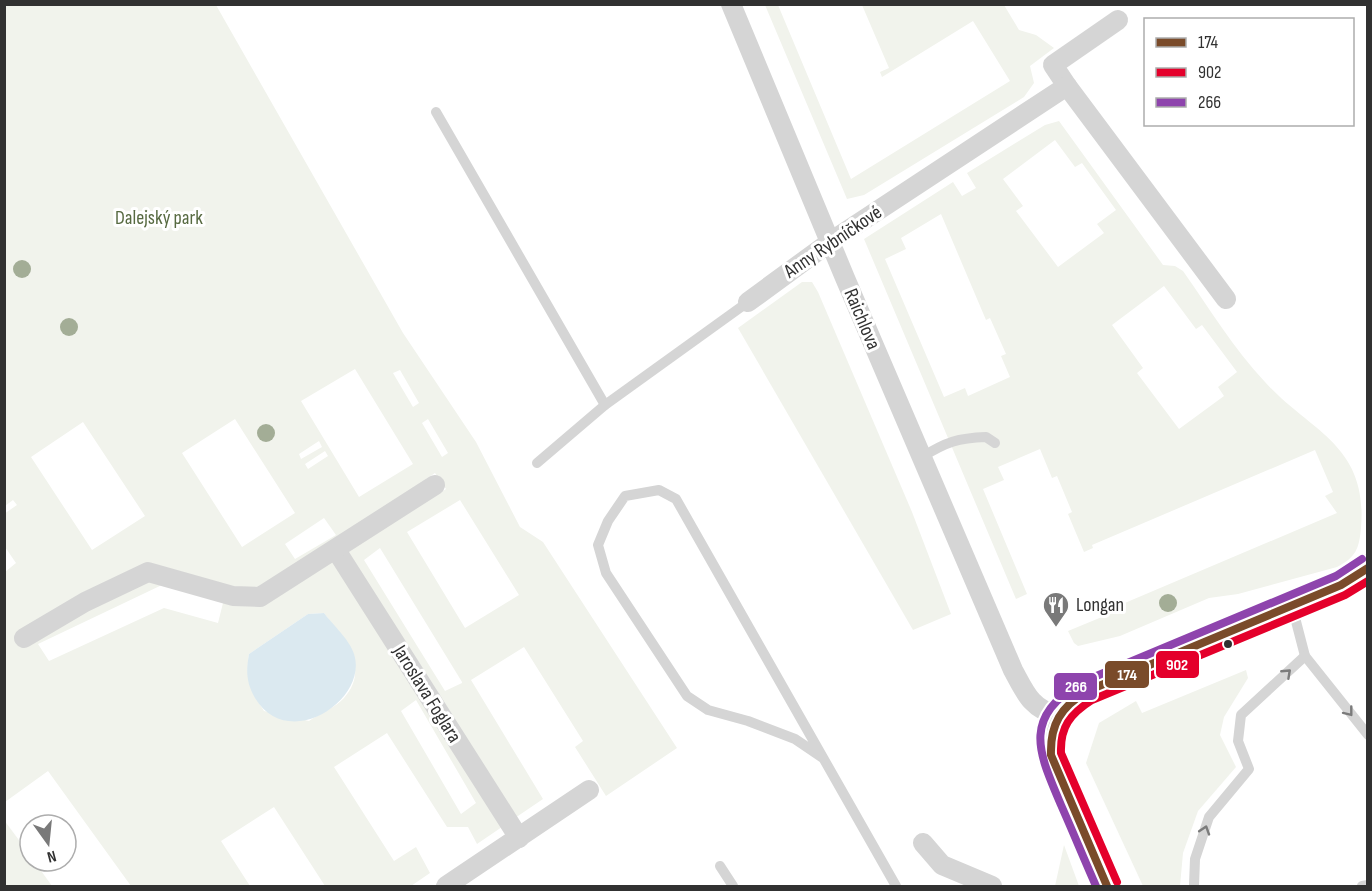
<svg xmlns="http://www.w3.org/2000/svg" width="1372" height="891" font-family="'Sofia Sans Condensed',sans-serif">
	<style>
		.green { fill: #f1f3ec; fill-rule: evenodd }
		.water { fill: #dbe9f0 }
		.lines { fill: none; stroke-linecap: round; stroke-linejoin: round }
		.lane { stroke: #d5d5d5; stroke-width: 10 }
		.street { stroke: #d5d5d5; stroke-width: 20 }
		.secondary { stroke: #cfcfcf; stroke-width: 28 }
		.bus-1-casing { stroke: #fff; stroke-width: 12 }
		.bus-2-casing { stroke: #fff; stroke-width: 12 }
		.bus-3-casing { stroke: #fff; stroke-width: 12 }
		.bus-1 { stroke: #7a4b2a; stroke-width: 8 }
		.bus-2 { stroke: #e4002b; stroke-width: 8 }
		.bus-3 { stroke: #8e44ad; stroke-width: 8 }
		.tree { fill: #a3ad96 }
		.oneway { stroke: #7b7b7b }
		.bus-dot { fill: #313131; stroke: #fff; stroke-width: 2 }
		.labels { text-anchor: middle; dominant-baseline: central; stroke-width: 6; stroke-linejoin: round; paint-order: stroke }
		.park-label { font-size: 20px; fill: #576a41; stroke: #fff }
		.street-label { font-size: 20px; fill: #313131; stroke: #fff }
		.poi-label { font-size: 20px; fill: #313131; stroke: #fff; text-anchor: start }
		.line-badge { stroke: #fff; stroke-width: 2 }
		.badge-label { font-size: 16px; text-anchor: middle; font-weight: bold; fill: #fff }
	</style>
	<rect width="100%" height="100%" fill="#fff"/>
	<g class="green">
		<path d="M4,5H216L403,333L476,442L520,527L543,542L677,748L606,796L575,747L583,741L524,647L471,680L543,799L477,844L468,827H447L387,733L334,767L394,861L416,847L430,873L411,886H325L274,807L221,841L250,886H131L48,771L5,802V572L16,563L5,547L4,514L17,505L13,500L5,506ZM355,369L413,464L359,497L301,401ZM400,370L419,403L413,407L393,373ZM235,419L295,513L242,547L182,453ZM428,419L448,453L442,457L422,423ZM83,422L145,516L92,550L31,457ZM319,441L322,447L301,459L299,454ZM325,451L328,456L308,469L305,464ZM435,473L446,489L437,495L426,479ZM460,500L519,595L465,628L407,532ZM324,518L336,535L295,559L285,544ZM380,548L462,682V683L445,691L364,560ZM164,584L223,603L218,623L164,608L49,661L38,644ZM324,613C343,639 371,668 344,698C336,707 319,714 309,721L264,711C251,691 245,678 249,654L308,614ZM416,700L476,803L461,814L401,711Z"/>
		<polygon points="765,5 778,5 851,179 1010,81 973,21 882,77 880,72 889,68 862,5 1004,5 1019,30 1036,35 1054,48 1030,66 1034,83 1024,97 864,195 847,199"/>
		<path d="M1059,121L1163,265L1175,266L1183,271C1209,308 1234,349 1265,382C1310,432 1368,444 1361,528C1359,549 1356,557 1337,567L1238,594L1209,598L1120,636L1078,646L1074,643L1068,631L1114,612L1113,608L1337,513L1325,496L1333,492L1315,450L1092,545L1093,548L1084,552L1068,514L1072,512L1057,476L1052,478L1040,449L998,467L1004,480L983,489L1027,594L1016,599L864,239L953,182L962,196L976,188L967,173L1045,125ZM1055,140L1075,167L1082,163L1116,210L1097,224L1104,233L1058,267L1016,211L1023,206L1003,179ZM941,214L986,320L990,318L1006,354L1001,356L1010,377L968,396L965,388L944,397L885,259L906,249L901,238ZM1164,286L1196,329L1202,325L1237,372L1218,387L1224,396L1179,429L1137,373L1143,368L1112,325Z"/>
		<polygon points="802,282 812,282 818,292 912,512 951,614 913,630 738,328"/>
		<polygon points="1246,670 1248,678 1224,717 1220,735 1236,767 1198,811 1183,853 1180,886 1143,886 1086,763 1099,723 1136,701 1142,713"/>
		<polygon points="4,820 30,855 30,861 34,861 52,886 5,886"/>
		<polygon points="1064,845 1079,886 1055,886"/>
	</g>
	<path class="water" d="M324,613C333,625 350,640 354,654C369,700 288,753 255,698C246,682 246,671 249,654L308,614Z"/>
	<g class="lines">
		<g class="lane">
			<polyline points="436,112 605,405"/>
			<path d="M922,457C946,442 958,438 986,437L995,443"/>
			<polyline points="537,463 605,405 748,302"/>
			<polyline points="1292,606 1305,656 1368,735"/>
			<polyline points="823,758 795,739 748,721 708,710 687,696 606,573 598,545 608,521 625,496 659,490 676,499 896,886"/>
			<polyline points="720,866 733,886"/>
			<polyline points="1194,886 1195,859 1209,817 1249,769 1238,741 1241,715 1305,656"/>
			<polyline points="1362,886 1368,885"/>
		</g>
		<g class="street">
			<path d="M731,4L845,278L1013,670C1025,692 1031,709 1057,715"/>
			<polyline points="1067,86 1053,65 1118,20"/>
			<polyline points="748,302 830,242 1067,86 1226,299"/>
			<polyline points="336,550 519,838"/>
			<polyline points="24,638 85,602 148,572 233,596 260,597 435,485"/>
			<polyline points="923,843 942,865 992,886"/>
			<polyline points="446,886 589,790"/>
		</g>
		<path class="secondary" d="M1107,886L1051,755C1048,721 1059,707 1087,691L1341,585L1368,568"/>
		<g class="bus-1-casing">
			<path id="bus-1" d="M1107,886L1051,755C1050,724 1061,707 1087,691L1341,585L1368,568"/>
		</g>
		<g class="bus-2-casing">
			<path id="bus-2" d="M1117,882L1061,753C1060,727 1070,714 1092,700L1345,595L1368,581"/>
		</g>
		<g class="bus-3-casing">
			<path id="bus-3" d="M1096,886C1084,859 1073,832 1061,805C1038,751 1022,718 1082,682L1336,576L1362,559"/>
		</g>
		<use href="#bus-1" class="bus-1"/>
		<use href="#bus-2" class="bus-2"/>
		<use href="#bus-3" class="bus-3"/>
	</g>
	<g class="tree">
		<circle cx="22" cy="269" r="9"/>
		<circle cx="69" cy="327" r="9"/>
		<circle cx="266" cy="433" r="9"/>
		<circle cx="1168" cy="603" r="9"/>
	</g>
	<defs><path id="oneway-chevron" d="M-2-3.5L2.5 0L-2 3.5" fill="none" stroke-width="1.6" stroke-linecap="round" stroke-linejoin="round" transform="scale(1.5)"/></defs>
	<g class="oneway">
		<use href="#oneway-chevron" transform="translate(1287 673) rotate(-43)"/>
		<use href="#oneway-chevron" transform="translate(1349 712) rotate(52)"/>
		<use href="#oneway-chevron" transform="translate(1205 830) rotate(-72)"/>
	</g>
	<defs>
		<g id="restaurant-pin" transform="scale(1.35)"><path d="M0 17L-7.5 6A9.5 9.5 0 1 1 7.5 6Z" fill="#797979" stroke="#fff"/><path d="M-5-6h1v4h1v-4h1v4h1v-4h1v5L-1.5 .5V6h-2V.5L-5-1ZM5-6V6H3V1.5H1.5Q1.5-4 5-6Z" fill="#fff"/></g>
	</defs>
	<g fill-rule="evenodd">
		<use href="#restaurant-pin" x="1056" y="605"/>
	</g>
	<circle class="bus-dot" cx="1228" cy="644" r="5"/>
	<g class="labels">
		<g class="park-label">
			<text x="159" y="218">Dalejský park</text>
		</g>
		<g class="street-label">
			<text transform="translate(833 242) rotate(-34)">Anny Rybníčkové</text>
			<text transform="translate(862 319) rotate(67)">Raichlova</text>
			<text transform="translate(427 694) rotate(58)">Jaroslava Foglara</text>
		</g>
		<g class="poi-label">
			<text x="1076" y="605">Longan</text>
		</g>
	</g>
	<g class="line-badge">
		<rect x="1155" y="650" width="45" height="29" rx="6" fill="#e4002b"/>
		<rect x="1104" y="660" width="46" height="29" rx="6" fill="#7a4b2a"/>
		<rect x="1053" y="672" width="45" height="29" rx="6" fill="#8e44ad"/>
	</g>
	<g class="badge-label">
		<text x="1177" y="670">902</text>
		<text x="1127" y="680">174</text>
		<text x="1076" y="692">266</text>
	</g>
	<rect width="1372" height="891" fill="none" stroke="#313131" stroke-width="12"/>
	<rect x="1144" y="18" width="210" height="108" fill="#ffffff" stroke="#adadad" stroke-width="1.5"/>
	<rect x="1156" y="38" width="30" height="9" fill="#7a4b2a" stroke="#adadad" stroke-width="1.5"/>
	<text x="1198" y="48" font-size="18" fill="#313131">174</text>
	<rect x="1156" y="68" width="30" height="9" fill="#e4002b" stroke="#adadad" stroke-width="1.5"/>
	<text x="1198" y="78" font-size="18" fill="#313131">902</text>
	<rect x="1156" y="98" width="30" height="9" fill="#8e44ad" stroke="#adadad" stroke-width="1.5"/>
	<text x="1198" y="108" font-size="18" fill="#313131">266</text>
	<g transform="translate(48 843) rotate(165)"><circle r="28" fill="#ffffff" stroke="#adadad" stroke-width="1.5"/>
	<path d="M0-4.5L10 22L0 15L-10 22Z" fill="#797979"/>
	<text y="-9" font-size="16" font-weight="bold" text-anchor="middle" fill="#313131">N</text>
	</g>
</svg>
